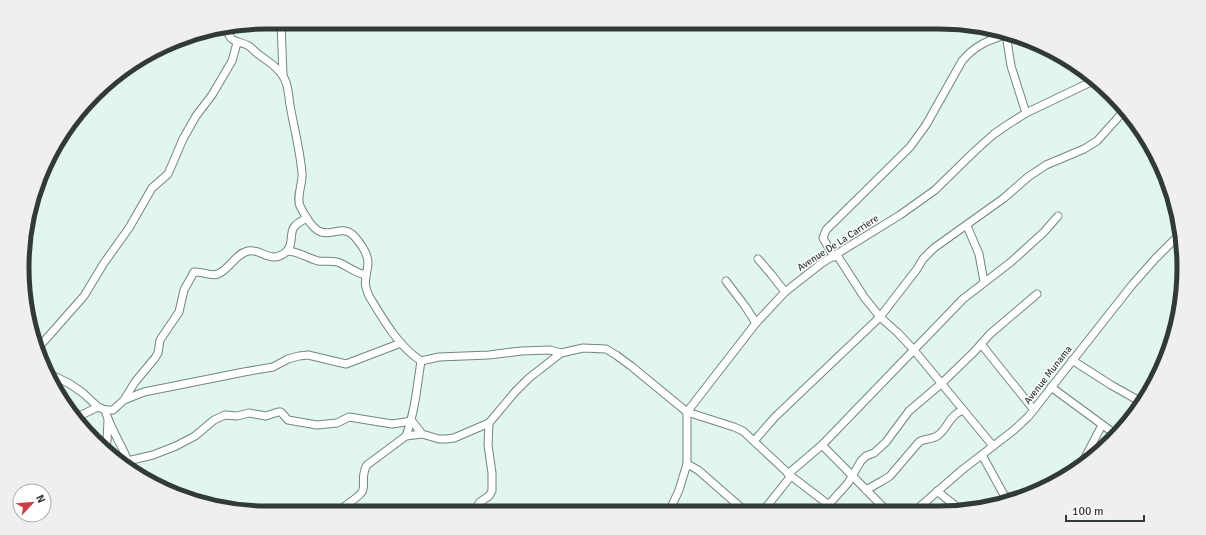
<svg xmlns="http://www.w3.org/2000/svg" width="1206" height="535" font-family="Signika,sans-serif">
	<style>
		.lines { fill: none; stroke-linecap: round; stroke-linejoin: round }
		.minor-casing { stroke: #73857f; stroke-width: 9 }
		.minor { stroke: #fff; stroke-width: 7 }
		.labels { text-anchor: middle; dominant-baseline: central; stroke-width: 3; stroke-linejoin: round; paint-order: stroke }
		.street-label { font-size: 10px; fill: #323a38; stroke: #fff }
		.rim { fill: none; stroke: #323a38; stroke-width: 5 }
	</style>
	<rect width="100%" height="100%" fill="#e1f6ee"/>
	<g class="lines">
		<g class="minor-casing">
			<g id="minor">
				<polyline points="281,22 283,76"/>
				<path d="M227,29C230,44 238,40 249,46C252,48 255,52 258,54C267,61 276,65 283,76C289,85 288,94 290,105C294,128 300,150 302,173C303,184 296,196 300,206C304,214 312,229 321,232C332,236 344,224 355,237C361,244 368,254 368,263C367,278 362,280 369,296C383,319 398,346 421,361L439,357L489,355L521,351L550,350L561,353"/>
				<polyline points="1006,34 1011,66 1026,113"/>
				<polyline points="967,226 979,254 984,282"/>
				<path d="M287,251C298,251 307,258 318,261C325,262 333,260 340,263C349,267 355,273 366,275"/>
				<polyline points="837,255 864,297 880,317 898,333 913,349 993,446"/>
				<path d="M834,257L823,238L826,230L910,147L926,125L962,61C975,45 989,40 1008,34"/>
				<polyline points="758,259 771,274 785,292"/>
				<polyline points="726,281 745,306 756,323"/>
				<polyline points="981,344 1009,379 1034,410"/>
				<polyline points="39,347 84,296 104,263 129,228 152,188 168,174 183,139 196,116 212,95 232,61 237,43"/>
				<polyline points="1072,360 1111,385 1143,403"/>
				<polyline points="49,375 56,377 70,384 83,393 98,407 105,410 113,410 124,400 144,392 244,372 273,367 288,359 299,356 308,355 346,364 401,343"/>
				<polyline points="1051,387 1115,434"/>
				<path d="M124,400L135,382L155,358L158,353L160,340L179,312L184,290L194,272C202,271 211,277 218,274C230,269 235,254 248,251C261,248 271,265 286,252C294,245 289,235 294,227C297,223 303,220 307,218"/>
				<path d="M105,410C110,428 121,443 128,461"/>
				<polyline points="77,417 98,407"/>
				<path d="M406,436C415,411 417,387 421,361"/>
				<polyline points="754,441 775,417 880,317 917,269 923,259 934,248 1004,198 1028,177 1046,165 1084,149 1097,141 1123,112"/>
				<polyline points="822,445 887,511"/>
				<polyline points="104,450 107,441 108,420"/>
				<polyline points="982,455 1004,495 1013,500"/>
				<polyline points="123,462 153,455 176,446 195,436 214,420 225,415 237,416 249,413 266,416 278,412 281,412 288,420 317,425 337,423 349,417 392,424 412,421 422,434"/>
				<polyline points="687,464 698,470 746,512"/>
				<polyline points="1080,467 1102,425"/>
				<polyline points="788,474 822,445 963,299 1011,262 1044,232 1058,216"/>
				<path d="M866,490L882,481L890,476L919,442C925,438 931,440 937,436C948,429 948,416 963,410"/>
				<polyline points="937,491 962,511"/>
				<polyline points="763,511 791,476"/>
				<polyline points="823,511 848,483 861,461 866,456 874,453 886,442 909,411 942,383 974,352 990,334 1037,294"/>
				<polyline points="915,511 962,470 1014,430 1028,417 1132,285 1155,259 1179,235"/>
				<polyline points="478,512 478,505 480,502 489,496 492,491 492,473 488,445 489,423 515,392 529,378 561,353 583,348 606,349 616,355 631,366 687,412 734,427 743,431 791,476 837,511"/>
				<polyline points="669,512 679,490 687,464 687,412 756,323 785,292 822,263 900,215 935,190 976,150 994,134 1007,125 1026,113 1095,80"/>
				<path d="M338,513C344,505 357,499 362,492C366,486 360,476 367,465L406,436L422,434L439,439H446L454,438L489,423"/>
			</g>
		</g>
		<use href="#minor" class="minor"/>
	</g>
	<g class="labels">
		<g class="street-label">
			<text transform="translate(838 243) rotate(-33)">Avenue De La Carriere</text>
			<text transform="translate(1048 375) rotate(-52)">Avenue Munama</text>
		</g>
	</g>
	<path d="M0 0H1206V535H0ZM267 29H939A238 238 0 0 1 1177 267V268A238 238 0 0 1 939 506H267A238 238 0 0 1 29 268V267A238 238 0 0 1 267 29Z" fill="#efefef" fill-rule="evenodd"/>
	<path class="rim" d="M267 29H939A238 238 0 0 1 1177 267V268A238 238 0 0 1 939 506H267A238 238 0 0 1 29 268V267A238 238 0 0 1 267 29Z"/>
	<g transform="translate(32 503) rotate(64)"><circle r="19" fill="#ffffff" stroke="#adb0af"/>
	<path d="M0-3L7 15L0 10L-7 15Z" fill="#cd3d46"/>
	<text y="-6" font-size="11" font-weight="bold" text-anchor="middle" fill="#323a38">N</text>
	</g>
	<path d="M1066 515v6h78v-6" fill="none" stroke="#323a38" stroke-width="2"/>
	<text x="1072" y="515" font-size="12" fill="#323a38" stroke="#ffffff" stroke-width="3" paint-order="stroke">100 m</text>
</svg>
